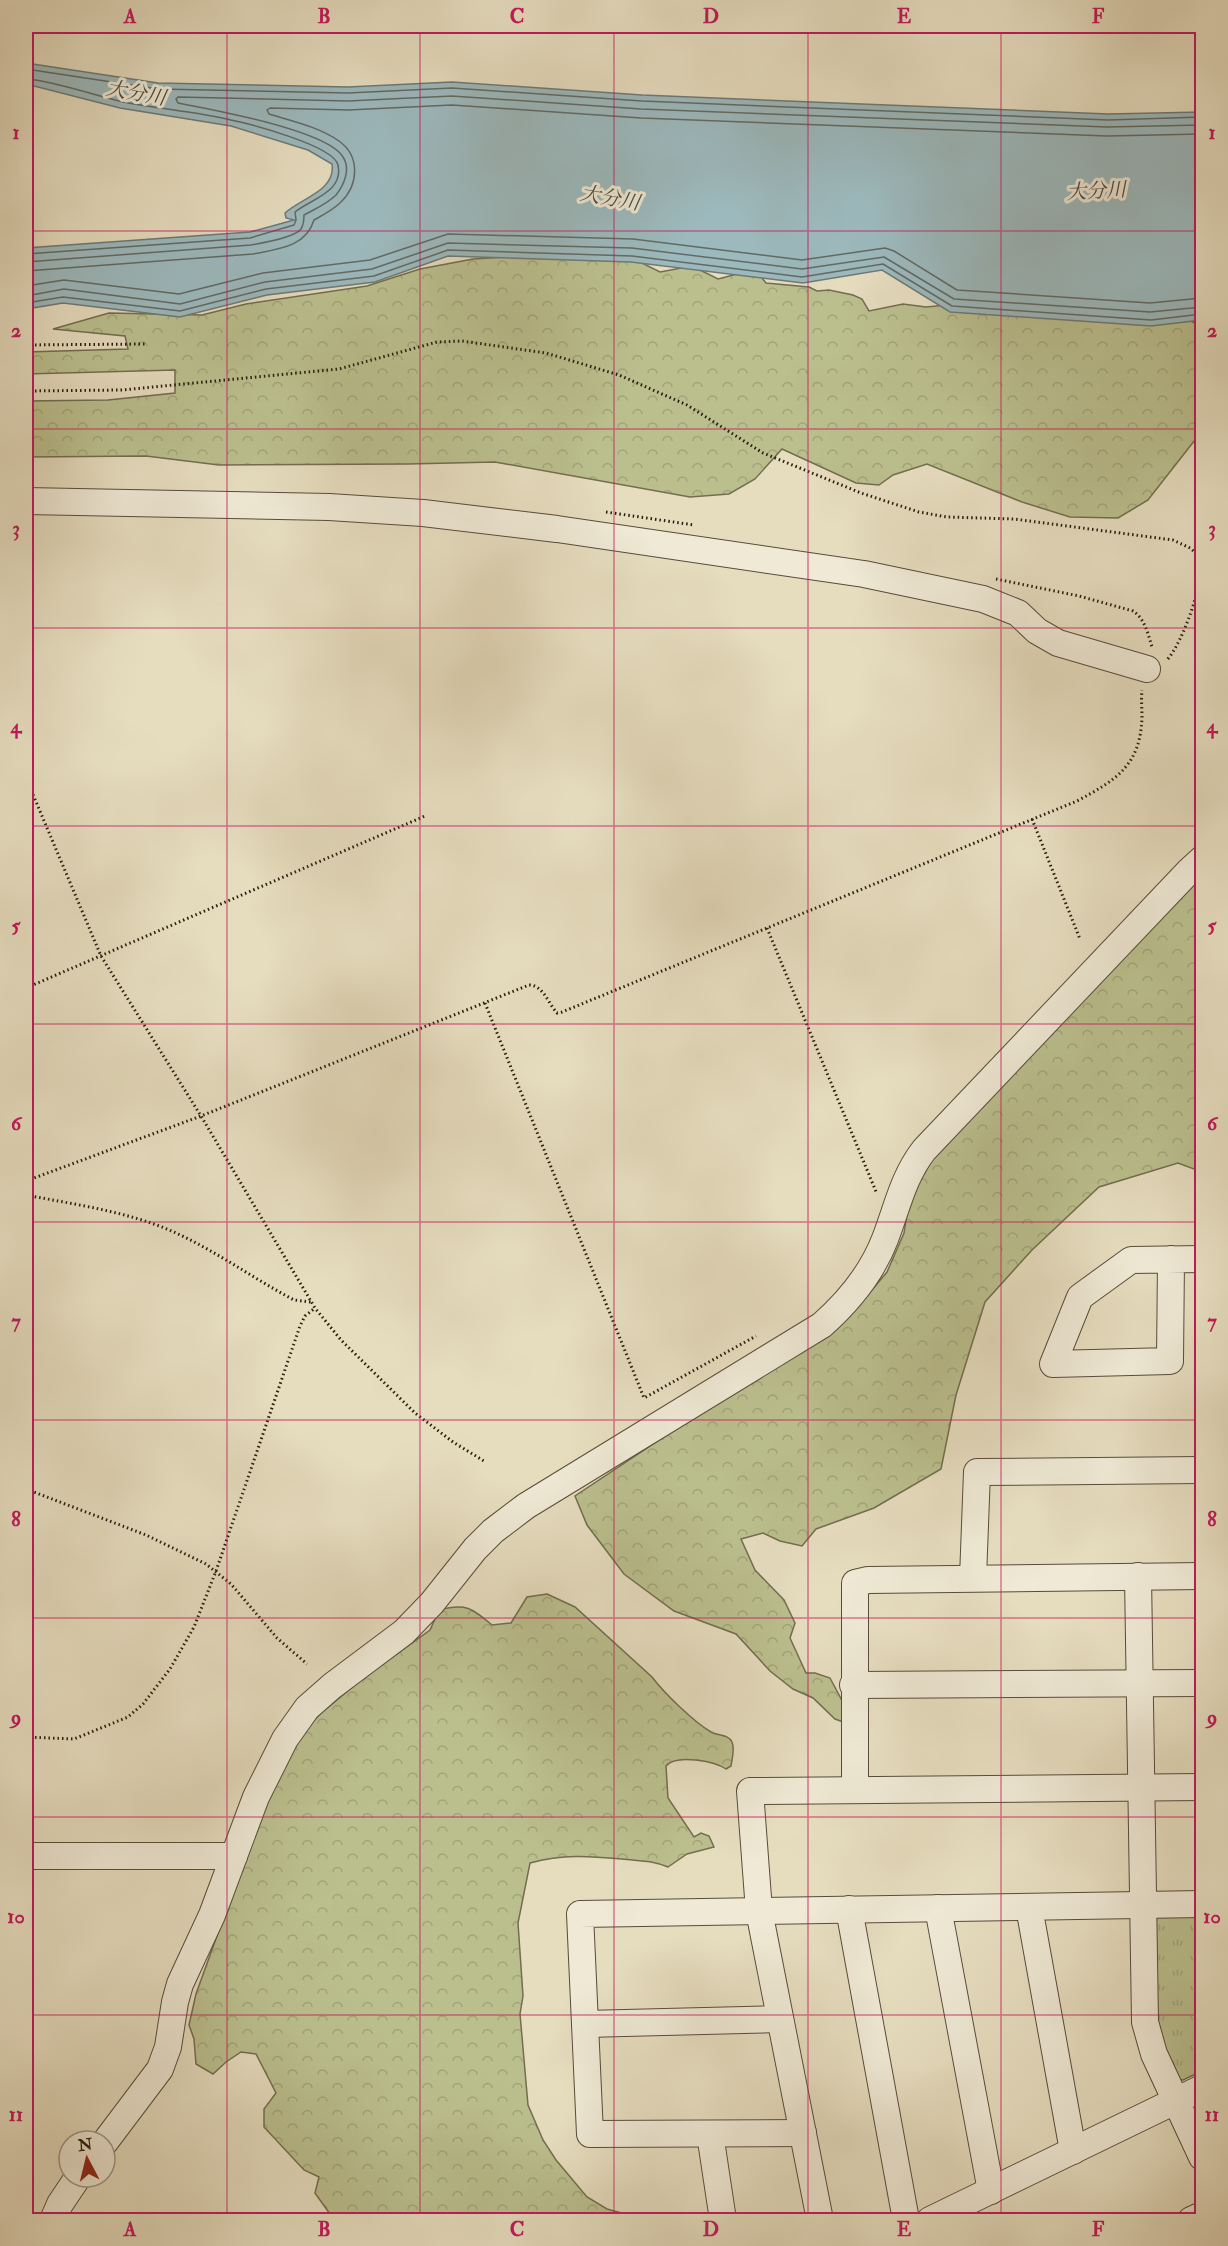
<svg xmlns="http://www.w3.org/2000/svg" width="1228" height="2246" font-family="'IM FELL Double Pica','Noto Serif JP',serif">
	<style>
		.forest { fill: url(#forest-crowns); stroke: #726e4e; stroke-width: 1.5 }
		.park { fill: url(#park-tufts); stroke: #726e4e; stroke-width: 1.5 }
		.water { fill: #9cb9bd; stroke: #6e7a77; stroke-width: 1.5 }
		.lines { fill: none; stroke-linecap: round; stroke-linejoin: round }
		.shore { stroke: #626a65; stroke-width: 1.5 }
		.minor-casing { stroke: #584c3a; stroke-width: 28 }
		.path { stroke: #281c0d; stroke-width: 3; stroke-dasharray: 1.5 3; stroke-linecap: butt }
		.minor { stroke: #efe9d5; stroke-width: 26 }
		.grid { fill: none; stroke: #c2185b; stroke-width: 1.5; stroke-opacity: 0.55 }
		.labels { text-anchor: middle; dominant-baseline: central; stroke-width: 6; stroke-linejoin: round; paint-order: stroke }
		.water-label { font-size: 20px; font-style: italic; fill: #4b4b42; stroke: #efe9d5 }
		.neatline { fill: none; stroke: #c2185b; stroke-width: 2 }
		.grid-label { font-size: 20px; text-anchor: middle; font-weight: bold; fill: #c2185b }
	</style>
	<defs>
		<pattern id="forest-crowns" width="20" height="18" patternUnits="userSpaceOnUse" patternTransform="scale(1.5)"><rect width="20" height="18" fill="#bbbf8e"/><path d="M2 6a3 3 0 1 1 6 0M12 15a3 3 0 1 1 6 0" fill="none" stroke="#a1a479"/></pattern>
		<pattern id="park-tufts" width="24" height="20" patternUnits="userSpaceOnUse" patternTransform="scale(1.5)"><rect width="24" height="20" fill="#bbbf8e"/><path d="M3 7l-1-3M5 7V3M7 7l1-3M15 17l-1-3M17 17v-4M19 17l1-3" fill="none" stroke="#a1a479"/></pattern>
	</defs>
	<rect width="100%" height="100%" fill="#e6ddbf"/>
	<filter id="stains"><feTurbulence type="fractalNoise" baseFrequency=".00333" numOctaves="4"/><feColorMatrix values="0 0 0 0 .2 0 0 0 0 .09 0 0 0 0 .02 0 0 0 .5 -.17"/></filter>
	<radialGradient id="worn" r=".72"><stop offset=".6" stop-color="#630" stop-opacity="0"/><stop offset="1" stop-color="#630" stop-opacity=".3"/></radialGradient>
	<g class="forest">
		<polygon points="520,256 634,259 660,272 692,266 718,279 745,272 758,273 766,283 809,287 817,291 829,290 853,295 862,299 869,311 903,304 926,307 990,301 1187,319 1202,327 1202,431 1148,500 1118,518 1070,517 1022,502 927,464 893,475 879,485 856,483 782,449 755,479 729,494 690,497 495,462 408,464 219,465 146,456 26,457 26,401 108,400 175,393 175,370 26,374 26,352 128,349 125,336 53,329 109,313 202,315 246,304 367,286 420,269 473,259"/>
		<polygon points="1202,874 1202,1172 1178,1163 1099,1187 1032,1250 985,1302 956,1395 941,1469 874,1508 816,1529 802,1546 780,1541 763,1533 741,1539 755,1570 784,1600 795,1623 790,1638 806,1673 815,1673 830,1678 847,1710 846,1723 835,1719 813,1698 793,1689 770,1671 736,1634 674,1611 624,1574 587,1525 575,1496 727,1395 821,1339 855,1310 887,1272 904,1233 909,1201 937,1151"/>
		<path d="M547,1594L575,1607L652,1677C664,1693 694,1722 711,1732C718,1736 728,1734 732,1742C735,1749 732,1759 731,1766L726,1769C714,1761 676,1754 666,1766L668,1798L694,1837L701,1833L709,1836L714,1847L687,1854L668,1867C652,1860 639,1861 622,1859C589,1856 563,1854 530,1863L518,1923L523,1996L520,2014L528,2105L543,2140L556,2160L587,2197L607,2209L647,2220H330V2214L315,2193L319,2177L304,2170L264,2127V2109L276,2093L256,2054L241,2052L226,2062L213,2074L196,2064L194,2039L189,2025L196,1994L270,1789L293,1743L320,1714L361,1680L430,1630L439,1610C466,1603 472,1608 492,1625L511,1623L527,1597Z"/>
	</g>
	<polygon class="park" points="1202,1914 1202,2071 1183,2080 1177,2079 1158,2044 1151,1922 1157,1915"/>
	<path class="water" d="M26,63L158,83L348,87L452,82L642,95L1108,114L1202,112V320L1151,326L950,312L882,270L803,283L631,262L448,256L375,282L267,295L180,317L63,303L26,309V248L250,232L294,220L286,218L285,213C301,198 336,191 332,164L308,150L231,126L120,108L26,84Z"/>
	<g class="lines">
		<g class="shore">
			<polyline points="26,69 158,89 348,93 452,88 642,101 1108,120 1202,117"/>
			<path d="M26,79C55,81 89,94 119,101C156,109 194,111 231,120C251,124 334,146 338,165C344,192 311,199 295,212L296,220L294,225L250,238L26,254"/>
			<path d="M26,262L251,245C262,243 294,238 301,229C304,224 304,219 304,215C315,209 327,204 336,195C344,185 351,169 343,157C327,130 210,109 178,103L176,99L178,97L348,101L452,96L641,109L1107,127L1202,125"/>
			<path d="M26,271L253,254C278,249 306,247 314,220C323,215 333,210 341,202C359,184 360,156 339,141C319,127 292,121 269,114L267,110L270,108L348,110L452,105L641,118L1107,136L1202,134"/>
			<polyline points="26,286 64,280 179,294 263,273 370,260 448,234 633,239 802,260 885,248 894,251 957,290 1150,303 1202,298"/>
			<polyline points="26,296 64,289 180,304 265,282 372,269 448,243 632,248 802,269 884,257 954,299 1150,312 1202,307"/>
			<polyline points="26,303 63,297 180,311 266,289 374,276 448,250 632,256 802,277 883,264 952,306 1151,320 1202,314"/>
		</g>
		<g class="minor-casing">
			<g id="minor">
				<polyline points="26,501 329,507 423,513 557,529 864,574 983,599 1018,613 1037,631 1058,643 1147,669"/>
				<polyline points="1171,1259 1170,1361 1053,1364 1080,1297 1131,1260 1202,1259"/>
				<polyline points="1138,1576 1145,2022 1154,2054 1202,2157"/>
				<polyline points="973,1578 977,1472 1202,1470"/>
				<polyline points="853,1685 1202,1683"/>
				<polyline points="855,1790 855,1583 868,1580 1202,1576"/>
				<polyline points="26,1856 234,1856"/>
				<polyline points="1029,1907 1073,2151"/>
				<polyline points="938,1908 991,2191"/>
				<polyline points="849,1909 906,2220"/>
				<polyline points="585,2024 780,2019"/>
				<polyline points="803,2133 590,2134 580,1914 1202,1904"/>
				<polyline points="710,2134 723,2220"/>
				<path d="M105,2142L160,2069L168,2047L175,2002L180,1984L212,1915L256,1797L285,1739L307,1708L332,1686L404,1632L432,1603L475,1549L493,1531L526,1506L822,1325C849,1301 872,1273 885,1239C897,1208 903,1177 924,1150L1190,870L1202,859"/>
				<polyline points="53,2220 60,2204 78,2177"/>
				<polyline points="820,2220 759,1911 750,1791 1202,1787"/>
				<polyline points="930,2220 1202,2088"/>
				<polyline points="1191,2220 1202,2215"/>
			</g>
		</g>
		<g class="path">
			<polyline points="26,345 145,344"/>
			<path d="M26,391L122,390L339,369L437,342L462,341L546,353L619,375L687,405L763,453L861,493L919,512L947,517L1014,519L1173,540L1190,548L1198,555C1208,576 1182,645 1166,661"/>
			<polyline points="606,512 694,525"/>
			<path d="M996,579L1079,596L1133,611C1145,619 1148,634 1152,647"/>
			<polyline points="26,778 101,956 201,1116 315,1308 341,1340 415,1413 453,1442 484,1461"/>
			<polyline points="1032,819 1080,939"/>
			<polyline points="767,928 877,1194"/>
			<polyline points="26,988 425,816"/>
			<polyline points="485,1003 644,1398 756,1336"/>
			<path d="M26,1181L201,1116L529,985C543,985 548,1003 557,1013L562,1012L1077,801C1116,780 1140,766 1142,718C1142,709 1141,699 1142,690"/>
			<path d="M26,1195C67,1203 110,1209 151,1223C198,1239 240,1270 283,1294L294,1300L311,1302"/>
			<polyline points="26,1489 146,1535 206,1564 231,1584 277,1638 307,1664"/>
			<polyline points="26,1737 74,1739 128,1717 143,1704 170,1669 194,1627 216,1571 300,1326 305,1316 315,1308"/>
		</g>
		<use href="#minor" class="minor"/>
	</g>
	<path class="grid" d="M227,26V2220M420,26V2220M614,26V2220M808,26V2220M1001,26V2220M26,231H1202M26,429H1202M26,628H1202M26,826H1202M26,1024H1202M26,1222H1202M26,1420H1202M26,1618H1202M26,1817H1202M26,2015H1202"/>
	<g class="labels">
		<g class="water-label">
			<text transform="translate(136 93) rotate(10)">大分川</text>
			<text transform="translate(1096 191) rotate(-3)">大分川</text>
			<text transform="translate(610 198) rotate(10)">大分川</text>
		</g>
	</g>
	<rect width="1228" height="2246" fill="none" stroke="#e6ddbf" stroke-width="66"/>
	<g transform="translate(87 2159) rotate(353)"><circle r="28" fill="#efe9d5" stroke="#9f9785" stroke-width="1.5"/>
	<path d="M0-4.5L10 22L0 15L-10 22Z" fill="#8f2418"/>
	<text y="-9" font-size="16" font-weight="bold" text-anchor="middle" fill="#281c0d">N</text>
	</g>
	<rect x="33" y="33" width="1162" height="2180" class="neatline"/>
	<g class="grid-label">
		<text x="130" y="23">A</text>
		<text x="324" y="23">B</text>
		<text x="517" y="23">C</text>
		<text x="711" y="23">D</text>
		<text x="904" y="23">E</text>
		<text x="1098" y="23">F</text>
		<text x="16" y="139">1</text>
		<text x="1212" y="139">1</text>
		<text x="16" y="337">2</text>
		<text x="1212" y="337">2</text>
		<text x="16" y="535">3</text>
		<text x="1212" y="535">3</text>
		<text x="16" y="733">4</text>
		<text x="1212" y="733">4</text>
		<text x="16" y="932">5</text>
		<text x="1212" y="932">5</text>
		<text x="16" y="1130">6</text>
		<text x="1212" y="1130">6</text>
		<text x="16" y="1328">7</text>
		<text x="1212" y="1328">7</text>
		<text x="16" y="1526">8</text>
		<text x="1212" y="1526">8</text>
		<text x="16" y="1724">9</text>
		<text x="1212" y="1724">9</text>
		<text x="16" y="1923">10</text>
		<text x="1212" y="1923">10</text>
		<text x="16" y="2121">11</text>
		<text x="1212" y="2121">11</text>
		<text x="130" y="2236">A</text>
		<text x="324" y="2236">B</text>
		<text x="517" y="2236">C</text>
		<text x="711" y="2236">D</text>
		<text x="904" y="2236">E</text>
		<text x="1098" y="2236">F</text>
	</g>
	<rect width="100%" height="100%" filter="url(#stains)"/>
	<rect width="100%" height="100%" fill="url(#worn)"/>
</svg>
